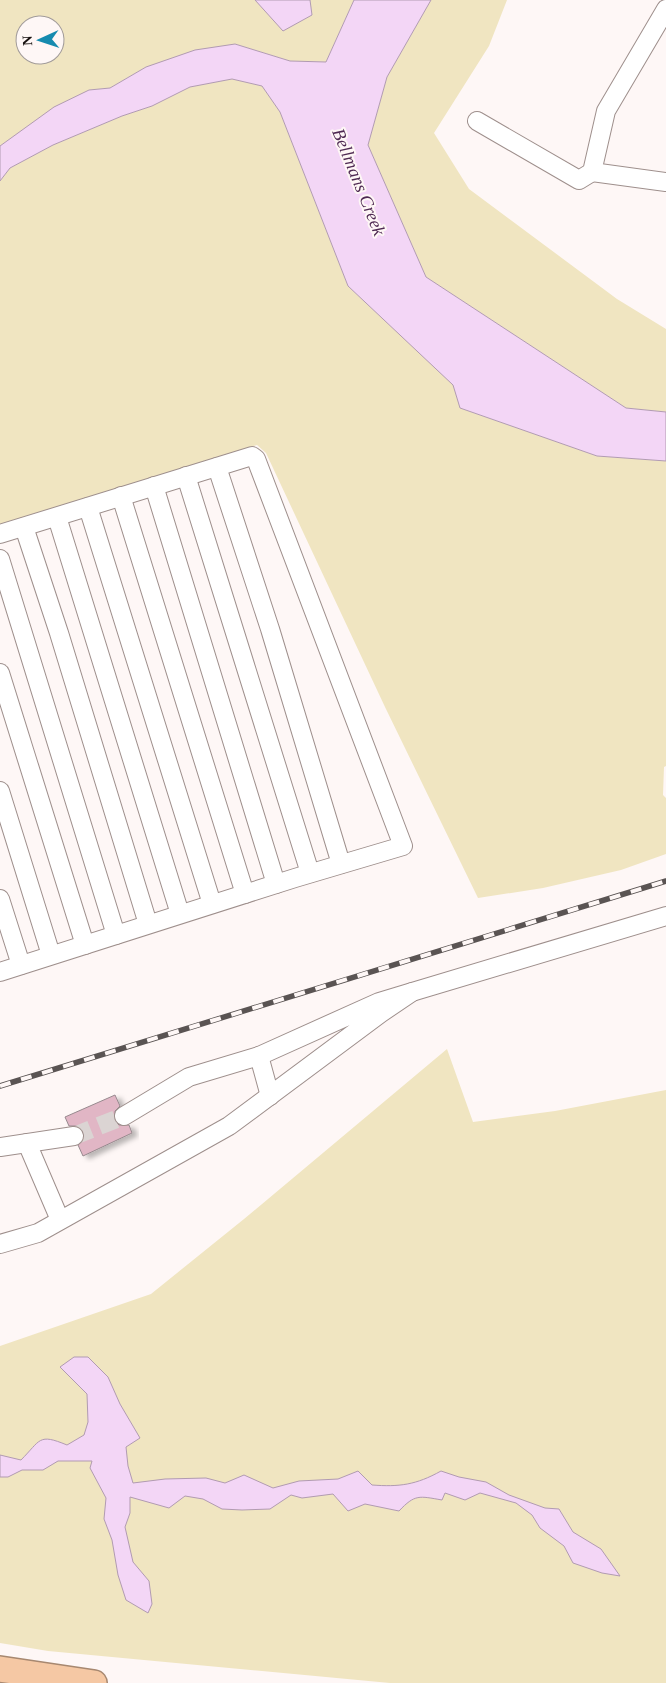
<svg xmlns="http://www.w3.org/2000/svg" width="666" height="1683" font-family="Georgia,serif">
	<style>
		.green { fill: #f0e5c1; fill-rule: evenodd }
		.water { fill: #f3d6f6; stroke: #b19bb1 }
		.building { fill: #e1b6c5; stroke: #97898e; filter: url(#shadow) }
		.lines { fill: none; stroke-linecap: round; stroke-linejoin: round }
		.minor-tunnel { stroke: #dbd4d3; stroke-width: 18; stroke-dasharray: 18 9; stroke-linecap: butt }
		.minor-casing { stroke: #9e8f8c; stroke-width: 20 }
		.highway-casing { stroke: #a78870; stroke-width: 28 }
		.minor { stroke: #fff; stroke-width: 18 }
		.highway { stroke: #f5c8a4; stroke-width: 25 }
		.rail-casing { stroke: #5a5453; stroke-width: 5.5 }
		.rail { stroke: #fef7f6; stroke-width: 4; stroke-dasharray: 11; stroke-linecap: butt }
		.labels { text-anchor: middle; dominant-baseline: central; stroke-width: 4; stroke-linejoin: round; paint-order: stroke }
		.water-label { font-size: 18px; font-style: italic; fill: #4f2a53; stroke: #fef7f6 }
	</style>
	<defs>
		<filter id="shadow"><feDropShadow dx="5.5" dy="3" stdDeviation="2.5" flood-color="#0004"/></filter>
	</defs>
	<rect width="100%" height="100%" fill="#fef7f6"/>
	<g class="green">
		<path d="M0,0H255L283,30L312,15L310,0H354L326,62L290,61L235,44L146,67L110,88L89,90L0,146ZM25,25H55V55H25Z"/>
		<polygon points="431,0 507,0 489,46 434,133 469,189 617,299 666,329 666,412 626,408 426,277 368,145 387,77"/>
		<polygon points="232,79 262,86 280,112 348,286 454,385 460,408 597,456 666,461 666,766 664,767 663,795 666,798 666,854 621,870 543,888 478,898 385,707 266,453 257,445 0,524 0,181 10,168 53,145 122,116 152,106 190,87"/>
		<polygon points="447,1049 473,1122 555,1111 666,1090 666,1683 390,1683 48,1651 0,1643 0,1346 151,1294 244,1219"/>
	</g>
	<g class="water">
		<polygon points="255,0 310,0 312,15 283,31"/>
		<polygon points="354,0 431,0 387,77 368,145 426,277 626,408 666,412 666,461 597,456 460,408 453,385 348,286 280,112 262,86 232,79 190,87 152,106 122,116 53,145 10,168 0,181 0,146 54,107 89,90 110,88 146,67 195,50 235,44 290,61 326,62"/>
		<path d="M74,1357H88L108,1377L120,1404L140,1438L126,1447L128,1466L133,1483L165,1479L206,1478L225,1483L244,1475L273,1488L299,1481L338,1479L358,1471L372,1485C399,1487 416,1485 441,1471L459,1477L486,1482L509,1495L545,1508L559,1509L573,1532L601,1549L620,1576L602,1573L573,1563L564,1546L540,1528L532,1515L516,1503L480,1493L465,1500L445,1493L442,1500C419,1496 415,1494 399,1511L365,1504L348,1511L333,1494L302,1498L291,1495L270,1509L242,1510L222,1509L203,1499L185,1496L169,1508L130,1497V1513L125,1527L133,1562L149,1581L152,1604L148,1613L126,1600L118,1575L112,1540L104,1519L106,1498L90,1468L92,1461H58L43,1470H22L8,1477H0V1455L21,1460C41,1440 38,1433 67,1445L84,1435L88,1422L87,1394L60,1367Z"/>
	</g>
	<polygon class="building" points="115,1095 120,1106 115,1111 115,1121 119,1125 129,1125 132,1133 83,1156 78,1145 84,1139 83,1130 77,1126 69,1126 65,1117"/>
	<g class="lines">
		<polyline class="minor-tunnel" points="74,1136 124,1116"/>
		<g class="minor-casing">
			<g id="minor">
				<polyline points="477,121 579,180 592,172 606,111 666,9"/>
				<polyline points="592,172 666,182"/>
				<polyline points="217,467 270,629 341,864"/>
				<polyline points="186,476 310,873"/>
				<polyline points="154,486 276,884"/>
				<polyline points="121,496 245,894"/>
				<polyline points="88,507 212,904"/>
				<polyline points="57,517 180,914"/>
				<polyline points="24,527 59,633 148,924"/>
				<polyline points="0,534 252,456 256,459 403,846 295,878 0,972"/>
				<polyline points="0,559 116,935"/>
				<polyline points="0,673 85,945"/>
				<polyline points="0,791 51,955"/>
				<polyline points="0,899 21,965"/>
				<polyline points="412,992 666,916"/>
				<polyline points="259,1056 270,1096"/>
				<polyline points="27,1143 60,1220"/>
				<polyline points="0,1147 74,1136"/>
				<polyline points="0,1244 38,1233 229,1126 381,1013 412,992 379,1002 259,1056 189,1077 124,1116"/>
			</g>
		</g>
		<g class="highway-casing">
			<polyline id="highway" points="0,1669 94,1683"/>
		</g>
		<use href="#minor" class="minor"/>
		<use href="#highway" class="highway"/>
		<g class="rail-casing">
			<polyline id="rail" points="0,1086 666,881"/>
		</g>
		<use href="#rail" class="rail"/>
	</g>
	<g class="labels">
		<g class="water-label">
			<text transform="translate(359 182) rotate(68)">Bellmans Creek</text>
		</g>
	</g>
	<g transform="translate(40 40) rotate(267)"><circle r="24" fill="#fef7f6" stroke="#a19b9a"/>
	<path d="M0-4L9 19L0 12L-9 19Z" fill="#168baf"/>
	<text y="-8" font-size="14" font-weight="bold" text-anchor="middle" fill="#16100f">N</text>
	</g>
</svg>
